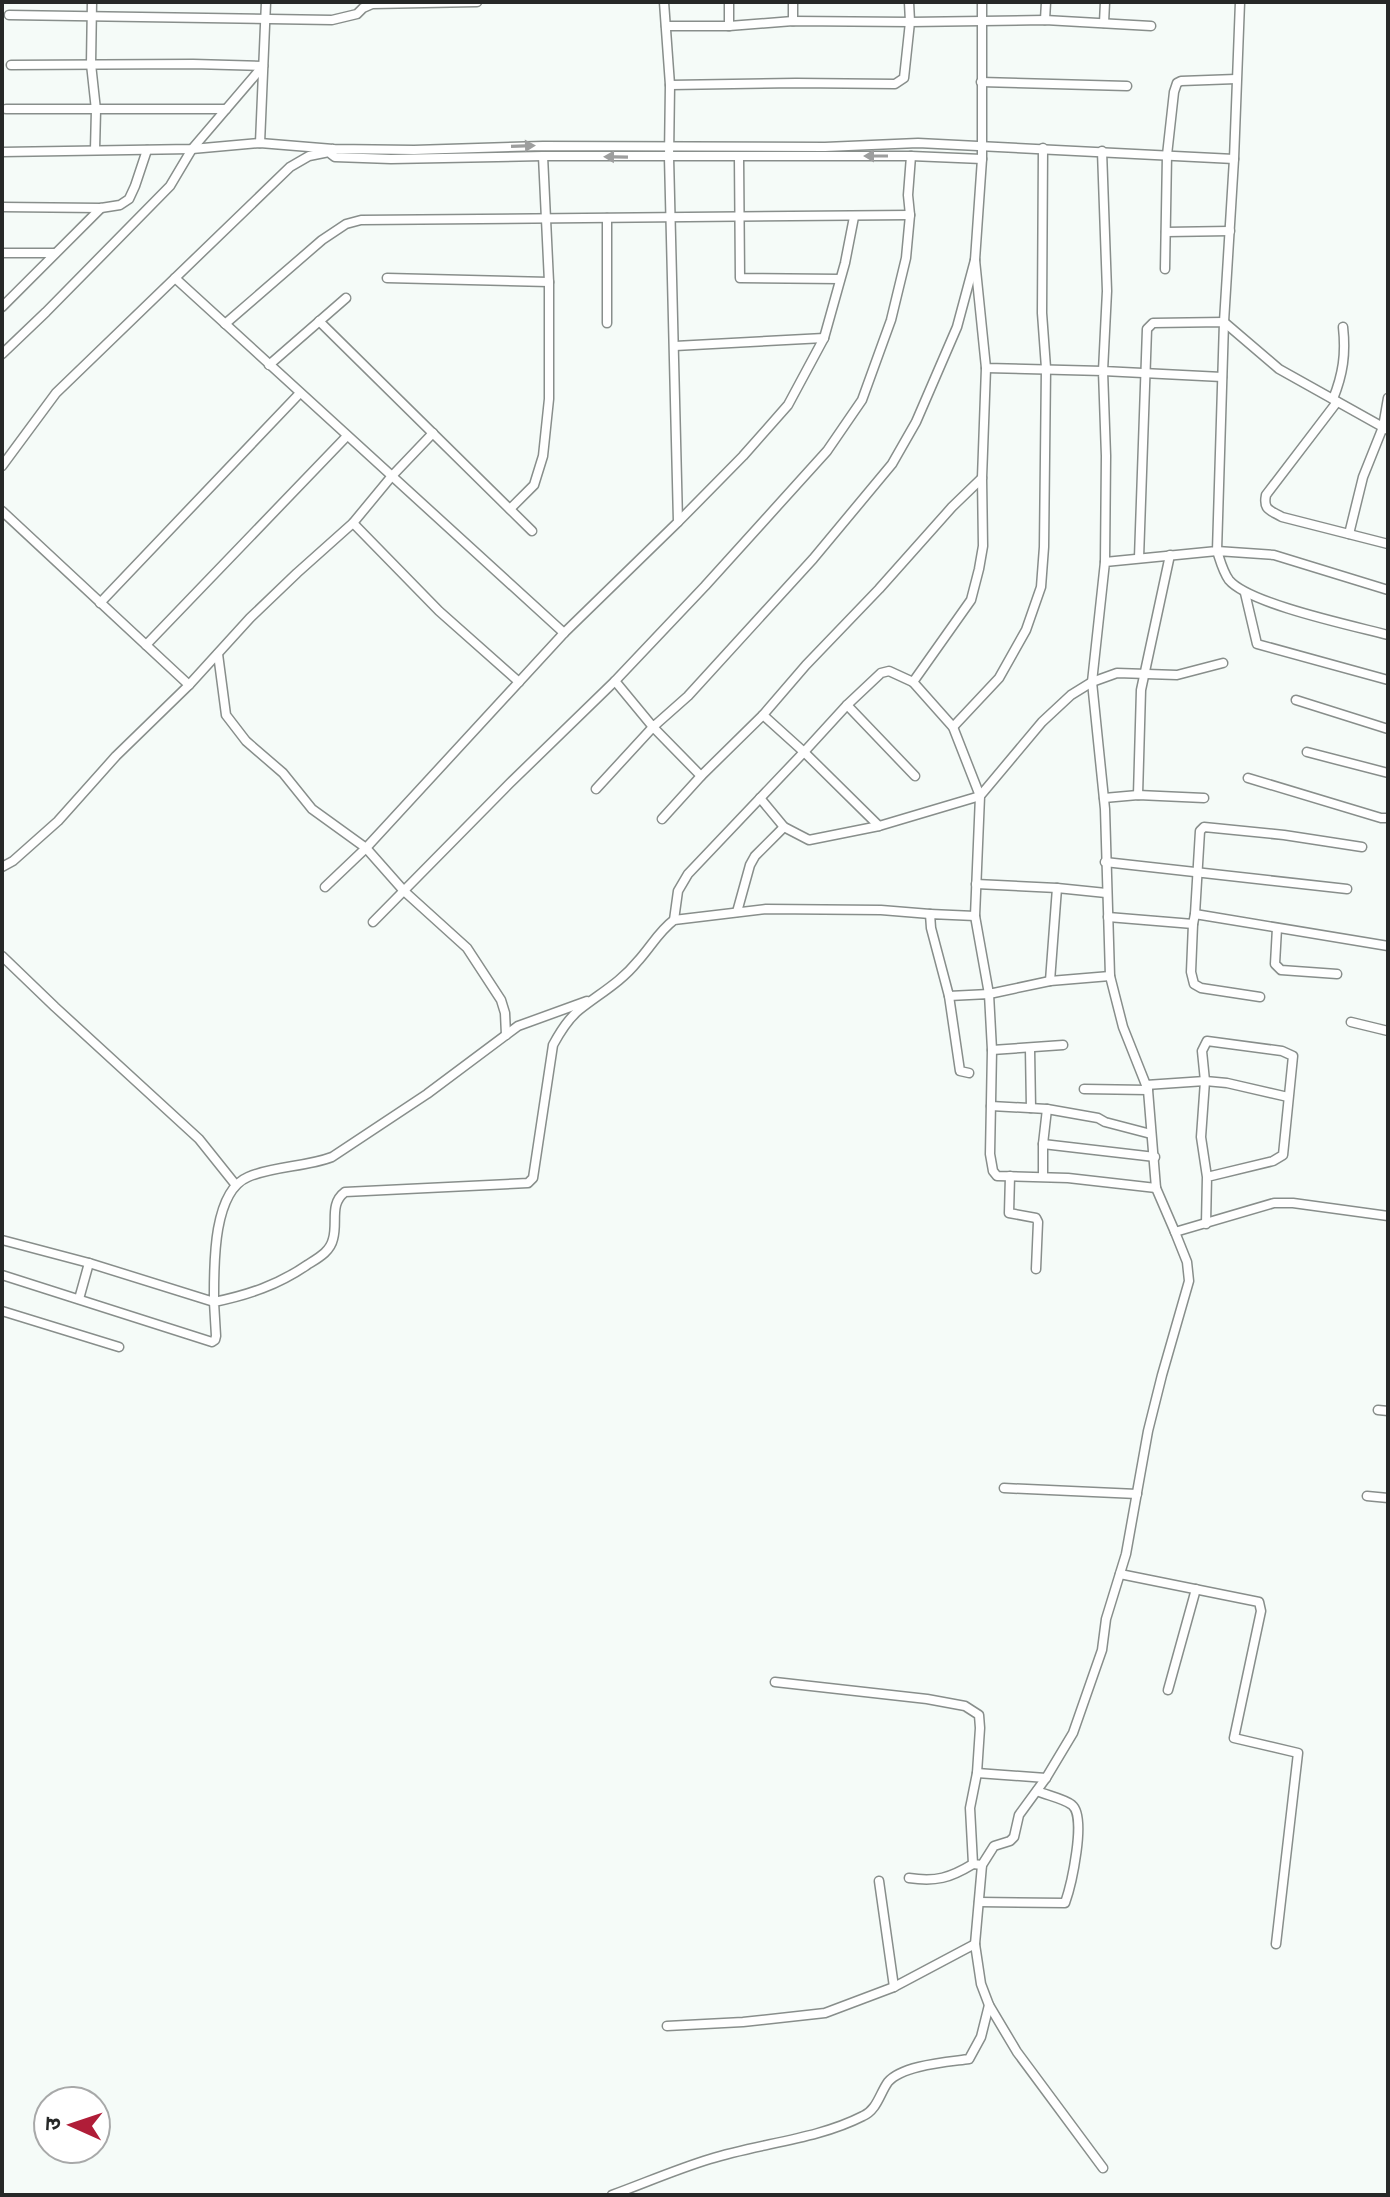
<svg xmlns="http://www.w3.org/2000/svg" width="1390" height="2197" font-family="Cabin,'Noto Sans Devanagari',sans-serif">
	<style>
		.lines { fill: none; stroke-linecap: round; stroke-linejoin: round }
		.street-casing { stroke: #888e8b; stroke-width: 11 }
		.street { stroke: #fff; stroke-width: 8 }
		.oneway { fill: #9d9e9e }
	</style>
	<rect width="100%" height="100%" fill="#f5fbf8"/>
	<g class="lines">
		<g class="street-casing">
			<g id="street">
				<polyline points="92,2 91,64 96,110 95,150"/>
				<polyline points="729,2 729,26"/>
				<polyline points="982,2 982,159 975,260 986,368 1103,371 1106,456 1105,562"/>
				<polyline points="1240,2 1234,159 1224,322 1217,551 1105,562 1092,682 1105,809 1110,976 1123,1027 1148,1090 1156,1188 1175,1232 1274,1203 1293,1203 1388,1216"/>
				<polyline points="9,15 332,20 357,14 363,8 372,4 477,2"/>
				<polyline points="1045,20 1046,2"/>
				<polyline points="793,21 793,2"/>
				<polyline points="1104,23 1105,2"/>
				<polyline points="666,26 729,26 793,21 910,22 909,2"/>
				<polyline points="11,65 193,64 263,66"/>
				<polyline points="981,82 1127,86"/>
				<polyline points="670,85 796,83 895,84 904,78 910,22 1045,20 1151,26"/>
				<polyline points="6,109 226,109"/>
				<polyline points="260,143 266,2"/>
				<polyline points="333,149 331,154 335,157 391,159 543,156 911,156 982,159"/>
				<polyline points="1102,151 1107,291 1103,371 1222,377"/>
				<polyline points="2,152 192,149 260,143 333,149 414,150 543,146 825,147 918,143 1234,159"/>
				<polyline points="911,156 908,195 910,215 906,258 891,320 862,400 827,451 705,586 615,681 653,727 688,696 813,559 892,464 916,422 957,327 975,260"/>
				<polyline points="739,157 740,278 840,279"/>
				<polyline points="2,207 101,208 120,205 129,199 135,186 147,150"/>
				<polyline points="1166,232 1230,231"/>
				<polyline points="2,253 55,253"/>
				<polyline points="1165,269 1167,155 1174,92 1177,83 1181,81 1236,79"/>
				<polyline points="175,278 564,633"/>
				<polyline points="387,278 549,282"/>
				<polyline points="2,307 101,208"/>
				<polyline points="319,321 532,531"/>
				<polyline points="607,323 607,218"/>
				<polyline points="225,324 322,240 346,224 361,220 910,215"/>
				<polyline points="675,346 824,338"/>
				<polyline points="2,354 46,312 170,186 192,149 263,66"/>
				<polyline points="269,365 346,298"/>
				<path d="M1333,399C1343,374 1346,354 1343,327"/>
				<path d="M1337,402L1266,495C1263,510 1270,510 1282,517L1388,544"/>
				<polyline points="2,466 56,393 290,167 309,156 329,152"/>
				<polyline points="510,509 534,485 543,456 549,399 549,282 543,156"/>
				<polyline points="2,511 189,685"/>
				<polyline points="678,522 743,456 788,405 824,338 845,263 854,217"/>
				<polyline points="353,523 439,611 519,682"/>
				<polyline points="1349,534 1363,477 1383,427 1388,398"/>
				<polyline points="1139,558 1147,329 1153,323 1224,322 1279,369 1388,430"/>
				<path d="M1388,590L1274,555L1217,551C1220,560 1223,572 1229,580C1249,604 1354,626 1388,635"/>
				<polyline points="1245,593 1257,644 1388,680"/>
				<polyline points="100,603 300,393"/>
				<polyline points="146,645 347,436"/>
				<polyline points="218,654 226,715 246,741 283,773 312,809 366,848 404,891 467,948 501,1000 505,1013 506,1035"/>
				<polyline points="1296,700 1388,729"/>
				<polyline points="847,705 915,776"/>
				<polyline points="763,715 804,752 879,826"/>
				<polyline points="953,727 999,678 1026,630 1041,587 1044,547 1046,368 1042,313 1043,148"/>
				<polyline points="1307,752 1388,773"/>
				<polyline points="1248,778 1381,818 1388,818"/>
				<polyline points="596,789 653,727 701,776"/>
				<polyline points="1138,795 1141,690 1170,555"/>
				<polyline points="760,798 784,827 809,840 879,826 980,796 953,727 913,682"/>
				<polyline points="1104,798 1138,795 1204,798"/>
				<polyline points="662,819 701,776 763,715 806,665 879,589 952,507 982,478"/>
				<polyline points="1105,862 1347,889"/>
				<polyline points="2,867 13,861 58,821 116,756 189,685 250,618 297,573 353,523 391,477 433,433"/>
				<polyline points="976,884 1057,888 1106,893"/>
				<polyline points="325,887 366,848 564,633 678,522 669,157 670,85 664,2"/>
				<polyline points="737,912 750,865 755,856 784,827"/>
				<polyline points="1195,914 1200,831 1204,827 1284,835 1362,847"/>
				<polyline points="975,916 930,914 931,928 949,996 989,994 992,1050 990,1154 993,1171 997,1176 1068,1178 1156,1188"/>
				<polyline points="1108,917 1193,924 1195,914 1388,946"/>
				<polyline points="674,920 678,891 688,874 804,752 847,705 881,673 889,671 913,682 971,600 979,569 983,546 982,478 986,368"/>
				<polyline points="373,922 509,784 615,681"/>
				<polyline points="1193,924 1191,972 1194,984 1201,988 1260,997"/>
				<polyline points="1277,928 1275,964 1281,970 1337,974"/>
				<polyline points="2,956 55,1007 199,1139 235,1184"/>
				<polyline points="1110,976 1050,981 989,994 975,916 980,796 1042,722 1071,695 1092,682 1117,673 1177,675 1223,663"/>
				<polyline points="1050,981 1057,888"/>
				<polyline points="949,996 960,1071 969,1073"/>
				<polyline points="1351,1022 1388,1031"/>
				<polyline points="1030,1049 1031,1108"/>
				<polyline points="992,1050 1063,1045"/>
				<polyline points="1146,1085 1205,1081 1227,1083 1288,1097"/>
				<polyline points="1084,1089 1148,1090"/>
				<polyline points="991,1106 1047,1109 1098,1118 1105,1122 1151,1134"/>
				<polyline points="1043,1144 1155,1157"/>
				<polyline points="1010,1176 1009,1213 1036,1218 1038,1222 1036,1269"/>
				<polyline points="1043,1176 1043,1144 1047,1109"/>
				<polyline points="1206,1224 1207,1177 1201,1137 1205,1081 1202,1051 1207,1041 1282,1051 1293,1056 1283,1155 1273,1161 1207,1177"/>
				<path d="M2,1240L89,1263L214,1302C214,1268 212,1192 248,1177C273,1166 306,1167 332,1157L427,1094L518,1026L587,1001"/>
				<path d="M2,1275L212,1342L215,1340L216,1336L214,1302C248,1295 278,1285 307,1265C318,1258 330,1252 333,1239C338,1222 329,1204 345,1192L528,1183L533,1178L553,1045C560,1032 568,1019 579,1010C599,994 621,982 637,962C650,948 659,931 674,920L766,909L881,910L930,914"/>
				<polyline points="79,1299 89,1263"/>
				<polyline points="2,1311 119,1347"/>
				<polyline points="1378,1410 1388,1411"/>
				<polyline points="1004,1488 1137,1494"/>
				<polyline points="1367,1496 1388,1498"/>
				<polyline points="1120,1574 1259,1602 1261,1611 1234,1738 1298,1753 1276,1944"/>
				<polyline points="775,1682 927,1699 965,1706 979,1715 980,1728 977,1773 970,1808 973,1864 982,1865"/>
				<polyline points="1168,1690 1196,1589"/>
				<polyline points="977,1773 1046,1778"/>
				<path d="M909,1878C936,1882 950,1878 973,1864"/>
				<polyline points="879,1881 894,1987"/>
				<path d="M979,1902L1065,1903C1071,1886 1087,1817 1072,1805C1065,1799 1046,1795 1037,1791"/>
				<polyline points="975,1944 982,1865 994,1846 1010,1841 1014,1837 1019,1815 1046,1778 1073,1733 1102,1650 1106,1619 1126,1554 1148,1431 1162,1375 1189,1281 1187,1262 1175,1232"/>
				<polyline points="989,2005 1017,2052 1103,2168"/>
				<path d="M612,2195C645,2183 677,2169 710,2159C760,2143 816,2140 863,2116C877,2110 880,2093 888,2082C902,2065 948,2062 969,2059L981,2037L989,2005L981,1984L975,1944L894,1987L825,2013L743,2022L667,2026"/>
			</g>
		</g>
		<use href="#street" class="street"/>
	</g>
	<defs><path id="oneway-solid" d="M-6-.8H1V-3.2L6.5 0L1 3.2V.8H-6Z" transform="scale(2)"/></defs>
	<g class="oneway">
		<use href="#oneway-solid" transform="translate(523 146) rotate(-2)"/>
		<use href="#oneway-solid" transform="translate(876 156) rotate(180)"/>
		<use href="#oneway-solid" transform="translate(616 157) rotate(-179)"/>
	</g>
	<rect width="1390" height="2197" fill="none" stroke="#262827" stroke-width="8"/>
	<g transform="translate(72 2125) rotate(273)"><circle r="38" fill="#ffffff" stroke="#a8a9a9" stroke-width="2"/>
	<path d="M0-6L14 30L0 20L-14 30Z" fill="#b01d38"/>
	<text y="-12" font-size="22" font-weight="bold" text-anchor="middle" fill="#262827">उ</text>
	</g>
</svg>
